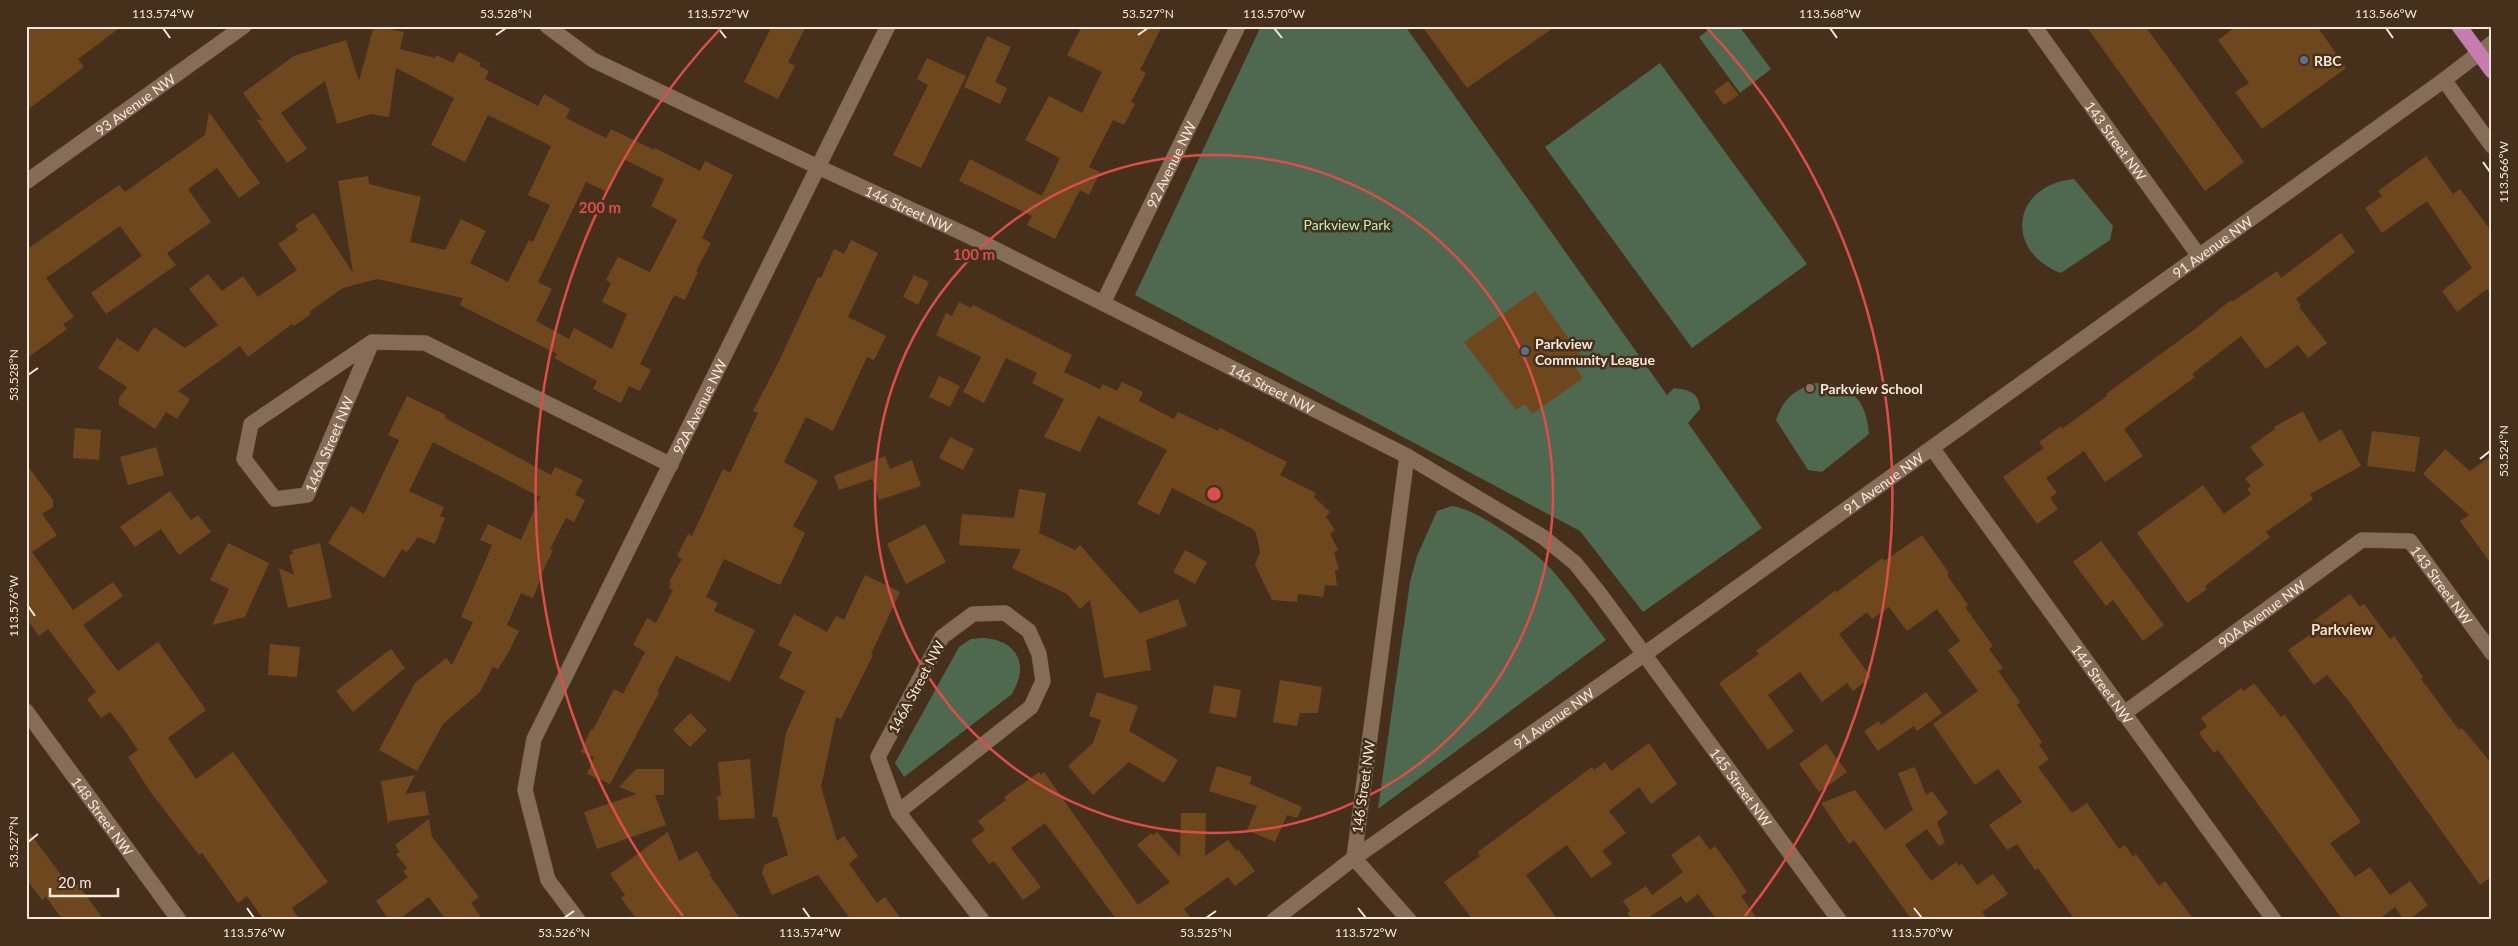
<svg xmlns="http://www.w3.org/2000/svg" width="2518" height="946" font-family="Lato,sans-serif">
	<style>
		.green { fill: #4e694f }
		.building { fill: #6f471e; fill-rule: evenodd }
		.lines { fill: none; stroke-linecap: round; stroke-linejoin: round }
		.minor-casing { stroke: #614e3c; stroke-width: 16 }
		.major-casing { stroke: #614e3c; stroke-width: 16 }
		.minor { stroke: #856d57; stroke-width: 15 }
		.major { stroke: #c67caf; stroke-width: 15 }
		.ticks { fill: none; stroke: #f6e8db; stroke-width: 2 }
		.ring { fill: none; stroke: #dc4e4c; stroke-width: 2.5 }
		.service-dot { fill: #5c6f8a; stroke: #46301c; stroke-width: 2 }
		.education-dot { fill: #8d6e63; stroke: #46301c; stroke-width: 2 }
		.labels { text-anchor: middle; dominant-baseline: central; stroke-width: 5; stroke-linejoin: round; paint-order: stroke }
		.poi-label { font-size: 14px; font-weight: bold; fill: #f6e8db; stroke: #46301c; text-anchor: start }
		.street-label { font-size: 14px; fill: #f6e8db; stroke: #46301c }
		.park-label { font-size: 14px; fill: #b3f4b5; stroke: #46301c }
		.neighbourhood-label { font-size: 15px; font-weight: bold; fill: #f9ddc5; stroke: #46301c }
		.centre { fill: #dc4e4c; stroke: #46301c; stroke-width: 2.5 }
		.ring-label { font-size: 15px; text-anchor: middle; font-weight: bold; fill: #dc4e4c; stroke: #46301c; stroke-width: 5; stroke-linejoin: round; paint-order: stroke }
		.neatline { fill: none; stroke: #f6e8db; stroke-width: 2 }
		.ticks-label { font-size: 12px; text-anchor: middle; fill: #f6e8db }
	</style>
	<rect width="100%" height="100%" fill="#46301c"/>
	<g class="green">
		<path d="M1261,26H1405L1667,395L1674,388C1689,390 1699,392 1700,409L1688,423L1762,528L1643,612L1580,531L1135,295Z"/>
		<polygon points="1714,26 1739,26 1771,69 1740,93 1699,37"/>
		<polygon points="1660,63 1807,264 1692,348 1545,147"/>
		<path d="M2074,179L2113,226L2110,240L2061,273C2003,251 2012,185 2074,179Z"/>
		<path d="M1814,383C1849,382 1866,398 1869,434L1822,472L1808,470L1776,420C1784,398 1792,392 1814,383Z"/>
		<path d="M1452,506C1478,509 1532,549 1551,569C1571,591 1588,617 1606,640L1378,809L1410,582L1417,556L1437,511Z"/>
		<path d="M982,638C999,638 1019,647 1020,667C1021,676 1016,686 1012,694L904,777L895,763L959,647L971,639Z"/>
	</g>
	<g class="building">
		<polygon points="26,26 122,26 78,59 84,67 26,111"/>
		<path d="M374,26L404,32L400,49L435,58L436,55L453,63L459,52L481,63L479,66L489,71L485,79L538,106L544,94L570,109L566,118L606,138L611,129L654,150L655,148L700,171L705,161L733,175L702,238L711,243L696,271L698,272L685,300L674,295L640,364L651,370L640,391L629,386L621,403L593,389L597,381L554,358L557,354L460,305L463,298L377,279L343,288L309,312L311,314L294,326L292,324L248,357L240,346L178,391L190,399L177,419L166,412L155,429L119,405V398L127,387L98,368L117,338L138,352L154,327L185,348L218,325L189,289L208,274L222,291L243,276L258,297L297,270L278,244L298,230L295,225L314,213L353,273L338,181L368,176L369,184L421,197L410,242L445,250L461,219L486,231L470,263L508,282L529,240L533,242L550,205L528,195L551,146L488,115L465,162L431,145L454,98L396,68L389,117L371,114L337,124L325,81L281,113L307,149L287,163L256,119L263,121L243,93L294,56L346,40L359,81ZM624,159L664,179L651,206L677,220L650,272L618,257L606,280L611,283L602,302L627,314L612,349L574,328L569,339L536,321L552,289L538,282L586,182L607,192Z"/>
		<polygon points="772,26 806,26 788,62 795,66 778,99 744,82"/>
		<polygon points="1082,26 1162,26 1140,70 1146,73 1131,102 1135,104 1124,125 1113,120 1089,167 1100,172 1089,195 1080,190 1055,239 1027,225 1032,216 959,181 970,159 1042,196 1060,158 1025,140 1049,96 1082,113 1102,72 1067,55"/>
		<polygon points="1422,26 1556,26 1467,88"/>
		<polygon points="2086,26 2145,26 2244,162 2205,191"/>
		<polygon points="2237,26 2317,26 2346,68 2262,129 2235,92 2249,83 2218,40"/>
		<polygon points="987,36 1011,47 995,82 1007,88 1000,104 964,87"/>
		<polygon points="927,58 966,76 921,168 893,155 928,85 917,79"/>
		<polygon points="1728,81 1739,95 1724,105 1714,91"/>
		<polygon points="209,112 260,183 239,198 217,168 188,189 211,222 167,253 176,265 106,314 91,293 142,256 120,226 46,278 74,317 63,324 67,329 26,359 26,250 119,185 125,192 205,135"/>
		<polygon points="2426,156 2453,194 2460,189 2492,232 2492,296 2487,289 2457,312 2442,291 2472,268 2427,201 2382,233 2365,208 2382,196 2378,191"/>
		<polygon points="2341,233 2355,252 2296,299 2301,306 2299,307 2327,343 2308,358 2298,345 2266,369 2241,336 2192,374 2195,377 2124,429 2143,456 2105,482 2084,451 2046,478 2057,493 2050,498 2058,509 2037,524 2003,477 2044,448 2039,442 2061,426 2062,429 2107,396 2106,394 2195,329 2231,300 2232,302 2277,271 2281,278"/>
		<polygon points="851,240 878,253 848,317 886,336 874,360 867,357 833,431 806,417 784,462 818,481 793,526 805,533 792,561 780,585 724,559 706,597 718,603 714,611 755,630 730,682 676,656 657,692 659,693 610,784 587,774 594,757 581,752 591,729 593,730 614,689 623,694 645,652 633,645 647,618 656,623 673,590 669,588 671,583 669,582 682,559 677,556 688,534 692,536 723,469 730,473 758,413 753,411 780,359 818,277 821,278 834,249 844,254"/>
		<polygon points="914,275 929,282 918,305 903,297"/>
		<polygon points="1535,291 1585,361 1575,367 1583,378 1532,414 1525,404 1516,410 1464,342"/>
		<polygon points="959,302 971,308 973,305 1072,355 1064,372 1100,389 1103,384 1117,391 1122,382 1143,392 1139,401 1174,419 1178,412 1218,431 1220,428 1287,462 1280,475 1316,493 1314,497 1330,512 1326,517 1335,530 1330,534 1338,550 1334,553 1339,569 1335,571 1337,586 1325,585 1323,597 1298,594 1297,602 1272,600 1255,565 1260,552 1256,533 1253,529 1172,488 1159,515 1137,504 1167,450 1098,416 1080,452 1044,437 1064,399 1032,383 1037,373 1006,358 984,403 963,392 981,357 936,335 946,313 952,316"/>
		<polygon points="939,376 960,386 950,407 929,397"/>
		<polygon points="407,396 446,415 445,418 551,475 555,467 583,480 575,495 585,500 574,522 566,518 550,549 553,550 541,575 542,575 533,598 521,593 507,625 519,631 508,653 498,669 493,667 480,692 443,724 417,771 379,750 415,683 446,658 452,665 473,622 461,617 492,545 480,540 488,524 521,540 540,497 433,442 409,491 444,507 440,516 445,518 435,544 418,537 407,552 402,549 384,578 328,543 351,506 364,514 399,440 388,435"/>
		<polygon points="2303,411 2319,442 2341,429 2361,466 2310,494 2313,499 2266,532 2270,537 2205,586 2207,589 2187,603 2137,533 2203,485 2224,514 2251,494 2247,489 2251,486 2245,478 2264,465 2250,447 2275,429 2274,427"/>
		<polygon points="75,428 101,430 99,460 73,458"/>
		<polygon points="2372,431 2420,437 2415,472 2367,466"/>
		<polygon points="950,437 974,449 963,470 939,458"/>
		<polygon points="156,447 164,475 128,485 120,457"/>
		<polygon points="2445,449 2470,471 2492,455 2492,565 2460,521 2469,515 2423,474"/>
		<polygon points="885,456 890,469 912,460 921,486 879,500 872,479 839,490 834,476"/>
		<polygon points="26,464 53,500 53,507 42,514 57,535 32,552 73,610 113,582 123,596 83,625 118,671 158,642 206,710 168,738 196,779 233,752 328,882 292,908 300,920 264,920 247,896 238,903 202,853 199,855 149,790 128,757 138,750 123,728 110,712 101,718 87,699 96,692 48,629 39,636 26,618"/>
		<polygon points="1019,489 1046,493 1039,533 1075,550 1080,545 1140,613 1178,599 1187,626 1146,640 1151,670 1104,678 1090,600 1080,609 1067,594 1012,568 1021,549 959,545 962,514 1014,518"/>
		<polygon points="170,491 191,520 198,515 211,532 179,555 161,529 135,547 120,527"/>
		<polygon points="925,524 946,562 906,584 887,544"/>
		<polygon points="1922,535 1949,573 1947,575 1968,605 1965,607 1993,646 1989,649 2003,668 1998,671 2020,702 2017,705 2042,742 2039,745 2049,759 2038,767 2072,813 2087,803 2119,849 2125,845 2133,857 2136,854 2159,886 2165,881 2194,920 2075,920 2038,868 2035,870 2017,844 2007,850 1989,825 2022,802 1998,769 1975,785 1933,724 1978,691 1948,650 1960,641 1937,609 1907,631 1889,607 1872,619 1867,612 1839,634 1871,677 1853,691 1847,683 1822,702 1800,672 1768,695 1794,731 1768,750 1719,683 1759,654 1756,651 1836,590 1837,592 1882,558 1884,561"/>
		<polygon points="2101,541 2164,625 2143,641 2113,600 2106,606 2073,562"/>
		<polygon points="228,543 269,563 245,617 212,625 229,589 210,580"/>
		<polygon points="320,543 332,598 288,608 279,568 294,575 289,555 293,554 292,550"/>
		<polygon points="1185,550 1207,562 1195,584 1173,572"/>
		<polygon points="865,575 900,592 871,654 873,655 841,719 836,717 821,787 837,841 844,836 858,856 849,864 877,903 885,897 902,920 851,920 818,875 772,895 762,873 764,865 788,855 777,817 772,817 786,733 805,691 779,678 792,652 778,645 794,614 827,632 836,616 844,620"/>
		<polygon points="2350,594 2360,607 2364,604 2390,639 2394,636 2423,677 2421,679 2459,730 2462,728 2492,764 2492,876 2480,885 2348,700 2327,675 2314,685 2288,650 2315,631 2309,624"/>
		<polygon points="270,644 300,647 297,677 268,675"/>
		<polygon points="391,649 405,668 353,712 336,691"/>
		<polygon points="1280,680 1322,687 1318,713 1300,713 1297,726 1273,722"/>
		<polygon points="2254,683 2281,717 2285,715 2361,822 2330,843 2355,877 2370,867 2390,895 2410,881 2428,905 2409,920 2404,920 2395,907 2378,920 2343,920 2218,750 2214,753 2199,733 2207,726 2201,718 2241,688 2244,691"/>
		<polygon points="1214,685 1241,690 1236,718 1209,713"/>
		<polygon points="1097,692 1138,706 1129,731 1178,760 1164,783 1129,762 1093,795 1068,766 1093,743 1101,720 1089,716"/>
		<polygon points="1926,692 1942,713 1917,731 1914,726 1878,751 1864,731 1879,721 1881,725"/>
		<polygon points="690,713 707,730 690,747 673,730"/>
		<polygon points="1649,743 1677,784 1651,804 1639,787 1609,811 1626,833 1602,851 1612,864 1591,878 1567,845 1526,875 1558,920 1473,920 1444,882 1480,856 1478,852 1592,767 1594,770 1605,762 1611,771"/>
		<polygon points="1826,744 1847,772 1819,792 1799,764"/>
		<polygon points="750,759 755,818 719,820 717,796 721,796 718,762"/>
		<polygon points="1217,766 1252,777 1250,784 1302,807 1297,818 1287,815 1275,842 1247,830 1257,806 1209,791"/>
		<polygon points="1915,767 1926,795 1932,791 1948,813 1937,822 1945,843 1939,846 1927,829 1905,845 1931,881 1956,862 1959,866 1962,864 1977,885 1993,874 2008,894 1982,912 1988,920 1912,920 1854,840 1849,844 1821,803 1855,790 1885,830 1913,810 1898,773"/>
		<polygon points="636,769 664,769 664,795 655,795 666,825 597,849 584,812 637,794 619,787"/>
		<polygon points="1039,772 1041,775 1044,772 1138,905 1170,882 1137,845 1151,833 1153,835 1157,832 1180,857 1181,813 1206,813 1205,856 1228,840 1237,852 1238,849 1255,871 1235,886 1228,877 1184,909 1192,920 1117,920 1045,823 1011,848 1041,887 1023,900 994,861 989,864 971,840 985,830 978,821 1006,800 1004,797"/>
		<polygon points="415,775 405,794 425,791 429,815 390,821 388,824 381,781"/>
		<polygon points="429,819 432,837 479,897 471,903 483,920 446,920 429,897 398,920 389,920 376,901 408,877 403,871 407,868 396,854 400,852 395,845"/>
		<polygon points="26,828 70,887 77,883 104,920 63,920 46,897 42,900 26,879"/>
		<polygon points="668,832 679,861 697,851 711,874 709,874 741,920 637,920 621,898 625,895 610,874"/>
		<polygon points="1699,835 1710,850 1715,846 1731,868 1747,892 1741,896 1758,920 1717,920 1698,894 1686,903 1681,896 1645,920 1632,920 1627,913 1630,911 1623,901 1646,886 1652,895 1683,872 1671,855"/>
	</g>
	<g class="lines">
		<g class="minor-casing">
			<g id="minor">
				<path id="s1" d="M547,26L593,60L818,167L969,236L1407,456L1543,537L1575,563L1600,594L1839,920"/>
				<path id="s2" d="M2034,26L2199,256"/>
				<polyline points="2444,80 2492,146"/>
				<path id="s3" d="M26,182L244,26"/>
				<path id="s4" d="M1103,303L1238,26"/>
				<path id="s5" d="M372,342L251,424L244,459L275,499L307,495L372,342L425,343L671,465"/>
				<path id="s6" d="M1932,448L2274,920"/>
				<polyline points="1407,456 1354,858 1409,920"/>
				<path id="s7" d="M26,711L179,920"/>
				<path id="s8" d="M2123,714L2362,540L2410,541L2492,653"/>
				<polyline points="898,812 1031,707 1043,681 1039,654 1029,631 1005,613 973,614 942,637 878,757 898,812 982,920"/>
				<path id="s9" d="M578,920L548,880L525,790L534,739L888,26"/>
				<path id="s10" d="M1274,920L1354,858L1646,653L2444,80L2492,43"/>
			</g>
		</g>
		<g class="major-casing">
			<polyline id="major" points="2459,26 2492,71"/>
		</g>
		<use href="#minor" class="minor"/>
		<use href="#major" class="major"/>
	</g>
	<path class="ticks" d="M163,28L170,38M718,28L726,38M1274,28L1282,38M1830,28L1837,38M2386,28L2393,38M496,35L506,28M1138,35L1148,28M2483,162L2490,172M28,375L38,368M2480,459L2490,451M28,606L35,616M28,842L38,834M247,908L254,918M803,908L810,918M1358,908L1366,918M1914,908L1922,918M564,918L574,911M1206,918L1216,911"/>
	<g class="ring">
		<circle cx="1214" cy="494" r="339"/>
		<path d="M683 916A678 678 0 0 1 722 27M1706 27A678 678 0 0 1 1745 916"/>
	</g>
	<g class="service-dot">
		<circle cx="2304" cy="60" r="5"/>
		<circle cx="1525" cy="351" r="5"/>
	</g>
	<circle class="education-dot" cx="1810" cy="388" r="5"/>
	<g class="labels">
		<g class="poi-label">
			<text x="2314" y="60">RBC</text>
			<text x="1535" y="343">Parkview<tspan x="1535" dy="16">Community League</tspan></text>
			<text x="1820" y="388">Parkview School</text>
		</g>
		<g class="street-label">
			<text stroke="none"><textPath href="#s3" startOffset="134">93 Avenue NW</textPath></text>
			<text stroke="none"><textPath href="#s2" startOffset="141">143 Street NW</textPath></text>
			<text stroke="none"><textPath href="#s4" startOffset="154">92 Avenue NW</textPath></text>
			<text stroke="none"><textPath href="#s1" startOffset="406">146 Street NW</textPath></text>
			<text stroke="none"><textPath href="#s10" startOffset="1155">91 Avenue NW</textPath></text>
			<text stroke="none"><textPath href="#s1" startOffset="811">146 Street NW</textPath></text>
			<text stroke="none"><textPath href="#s9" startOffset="566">92A Avenue NW</textPath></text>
			<text stroke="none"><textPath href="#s5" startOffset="320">146A Street NW</textPath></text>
			<text stroke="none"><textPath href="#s10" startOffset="750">91 Avenue NW</textPath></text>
			<text stroke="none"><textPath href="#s8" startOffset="398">143 Street NW</textPath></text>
			<text stroke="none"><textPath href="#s8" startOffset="171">90A Avenue NW</textPath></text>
			<text stroke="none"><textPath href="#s6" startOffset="291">144 Street NW</textPath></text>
			<text transform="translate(916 687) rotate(-62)">146A Street NW</text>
			<text stroke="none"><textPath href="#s10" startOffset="345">91 Avenue NW</textPath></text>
			<text transform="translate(1363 787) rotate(-82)">146 Street NW</text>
			<text stroke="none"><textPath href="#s1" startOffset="1441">145 Street NW</textPath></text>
			<text stroke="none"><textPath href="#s7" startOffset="130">148 Street NW</textPath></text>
		</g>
		<g class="park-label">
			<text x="1347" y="224">Parkview Park</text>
		</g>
		<g class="neighbourhood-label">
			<text x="2342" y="629">Parkview</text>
		</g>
	</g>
	<circle cx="1214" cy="494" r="8" class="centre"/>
	<g class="ring-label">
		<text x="600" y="213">200 m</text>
		<text x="974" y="260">100 m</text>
	</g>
	<rect width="2518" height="946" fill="none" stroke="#46301c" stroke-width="55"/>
	<path d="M50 888v8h68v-8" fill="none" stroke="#f6e8db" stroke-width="2.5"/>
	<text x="58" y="888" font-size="15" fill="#f6e8db" stroke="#46301c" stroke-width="4" paint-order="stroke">20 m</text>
	<rect x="28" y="28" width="2462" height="890" class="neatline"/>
	<g class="ticks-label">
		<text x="163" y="18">113.574°W</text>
		<text x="506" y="18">53.528°N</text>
		<text x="718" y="18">113.572°W</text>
		<text x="1148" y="18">53.527°N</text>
		<text x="1274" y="18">113.570°W</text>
		<text x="1830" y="18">113.568°W</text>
		<text x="2386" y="18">113.566°W</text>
		<text transform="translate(2504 172) rotate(-90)" y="4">113.566°W</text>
		<text transform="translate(14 375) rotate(-90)" y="4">53.528°N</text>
		<text transform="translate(2504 451) rotate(-90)" y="4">53.524°N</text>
		<text transform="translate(14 606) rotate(-90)" y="4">113.576°W</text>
		<text transform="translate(14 842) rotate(-90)" y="4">53.527°N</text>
		<text x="254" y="937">113.576°W</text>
		<text x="564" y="937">53.526°N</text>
		<text x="810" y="937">113.574°W</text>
		<text x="1206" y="937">53.525°N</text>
		<text x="1366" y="937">113.572°W</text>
		<text x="1922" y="937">113.570°W</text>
	</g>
</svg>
